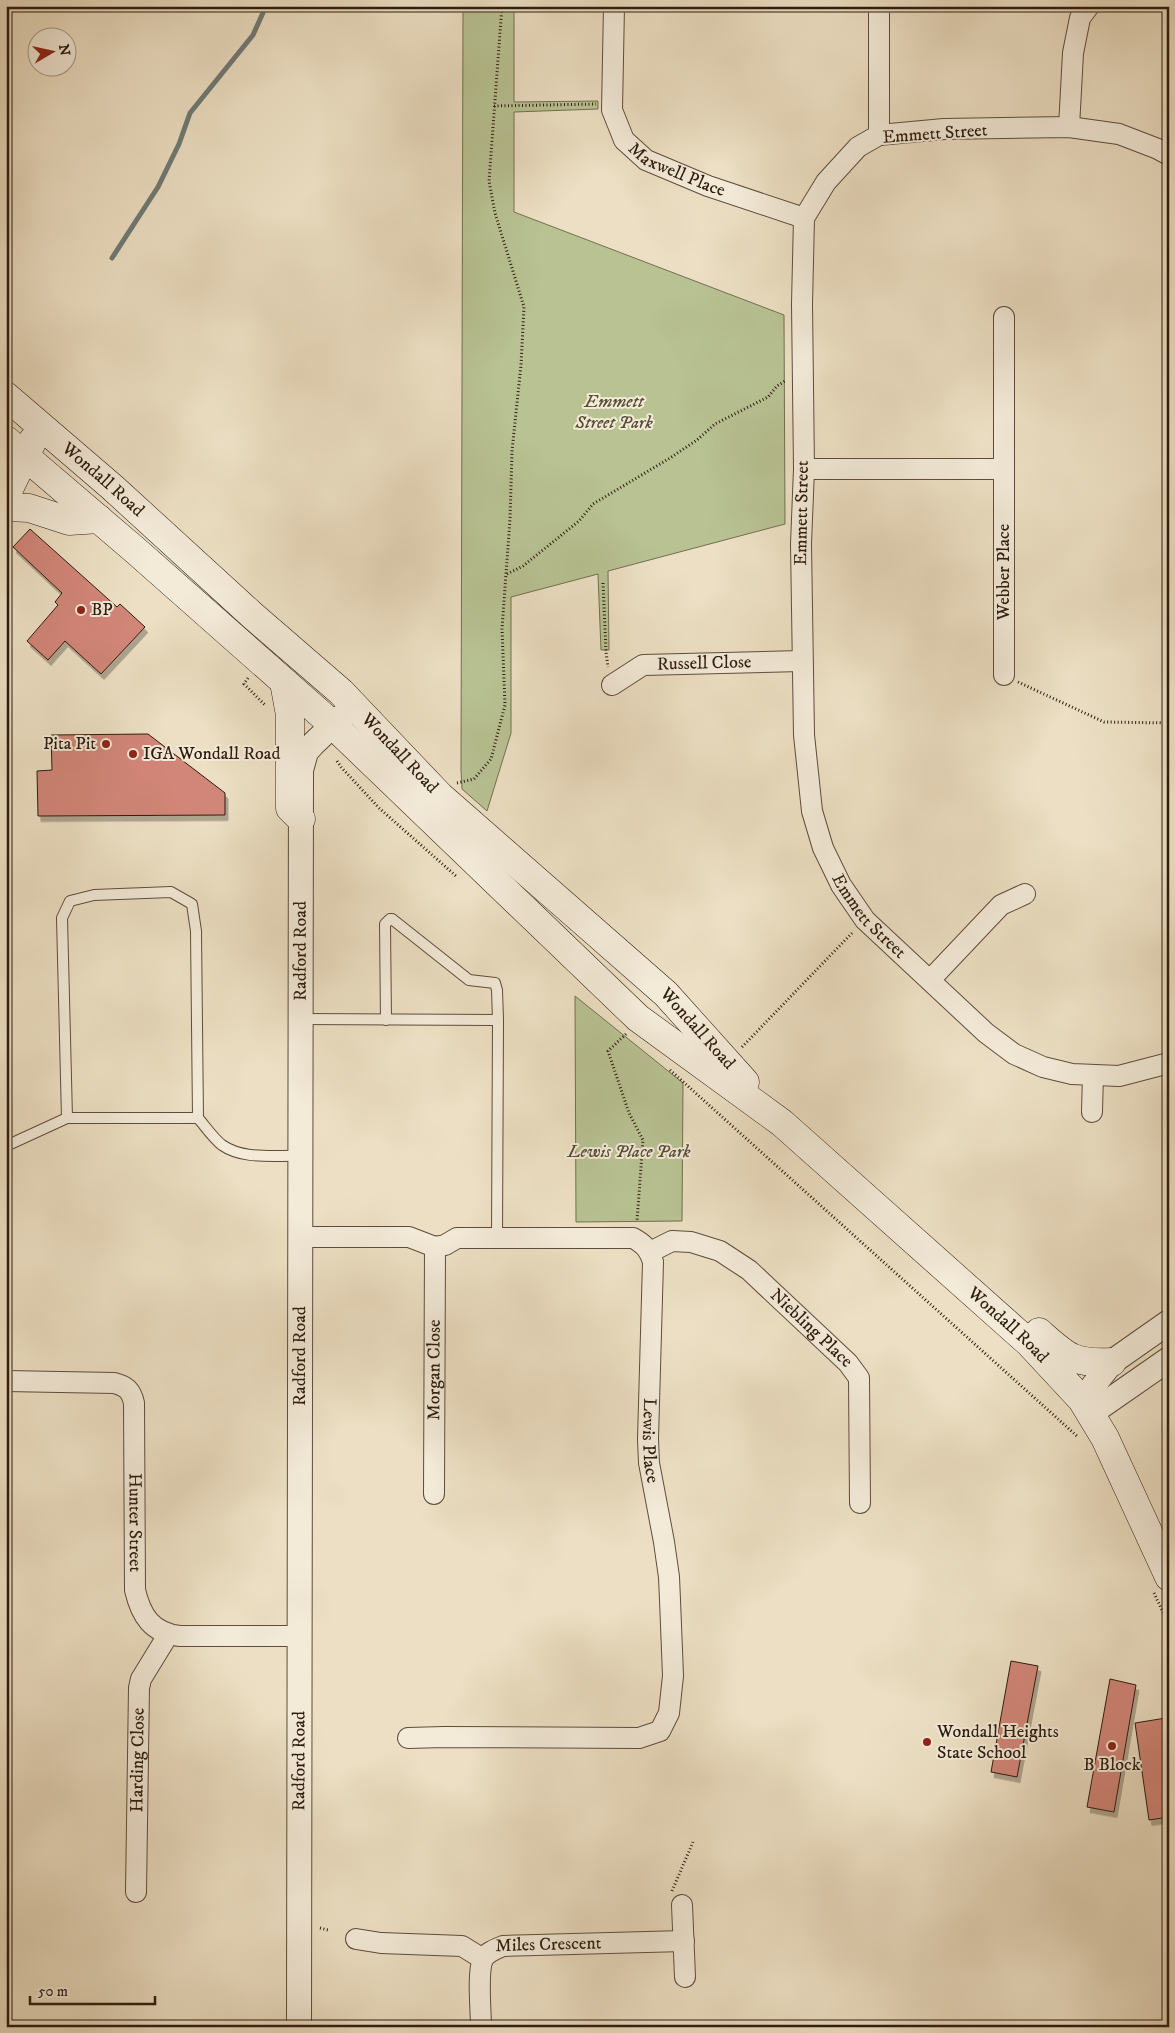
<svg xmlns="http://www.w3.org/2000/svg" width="1175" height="2033" font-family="'IM FELL DW Pica',serif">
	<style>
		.green { fill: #b8c293; stroke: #726f51 }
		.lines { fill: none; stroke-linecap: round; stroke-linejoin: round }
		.stream { stroke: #6f7b76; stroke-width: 5 }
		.building { fill: #d28679; stroke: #2d1c0f; filter: url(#shadow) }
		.service-casing { stroke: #5d4d3c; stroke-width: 12 }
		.minor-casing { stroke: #5d4d3c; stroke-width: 22 }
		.tertiary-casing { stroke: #5d4d3c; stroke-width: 26 }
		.secondary-casing { stroke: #2d1c0f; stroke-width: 29 }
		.path { stroke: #2d1c0f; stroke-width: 3; stroke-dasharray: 1 2.5; stroke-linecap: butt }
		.service { stroke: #f3ead8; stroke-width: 10 }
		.minor { stroke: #f3ead8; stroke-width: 20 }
		.tertiary { stroke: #f3ead8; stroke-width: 24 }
		.secondary { stroke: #f3ead8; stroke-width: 28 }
		.poi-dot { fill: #8f2418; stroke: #f3ead8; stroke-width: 2 }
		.labels { text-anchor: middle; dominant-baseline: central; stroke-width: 4; stroke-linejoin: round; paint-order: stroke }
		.street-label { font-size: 18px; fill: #2d1c0f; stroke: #f3ead8 }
		.park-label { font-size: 18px; font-style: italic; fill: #574e37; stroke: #f3ead8 }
		.poi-label { font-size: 18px; fill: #2d1c0f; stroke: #f3ead8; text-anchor: start }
	</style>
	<defs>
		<filter id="shadow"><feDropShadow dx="3" dy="5.5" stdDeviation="0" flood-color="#0004"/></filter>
	</defs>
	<rect width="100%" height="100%" fill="#ecdfc3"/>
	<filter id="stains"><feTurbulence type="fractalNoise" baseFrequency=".004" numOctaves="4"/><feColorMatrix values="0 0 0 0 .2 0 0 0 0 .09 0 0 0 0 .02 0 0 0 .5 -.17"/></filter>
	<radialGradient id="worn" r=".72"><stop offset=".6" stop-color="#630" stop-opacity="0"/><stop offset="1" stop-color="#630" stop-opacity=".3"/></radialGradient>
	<g class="green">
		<polygon points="463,6 514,6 514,102 598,101 598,109 514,112 514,212 784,315 785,524 608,571 609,650 601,650 598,574 511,597 511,733 487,811 462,789 461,770"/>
		<polygon points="575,996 683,1083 682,1221 576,1222"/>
		<polygon points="822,2024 1102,2027 822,2027"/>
	</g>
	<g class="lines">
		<polyline class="stream" points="112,258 158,187 179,144 190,113 253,35 266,6"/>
	</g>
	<g class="building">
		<polygon points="30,529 117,607 120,604 145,627 101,674 65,641 48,660 27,641 58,605 55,602 62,593 13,547"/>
		<polygon points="148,734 225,793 225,815 38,816 37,771 52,770 51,735"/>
		<polygon points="1011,1661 1038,1666 1017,1777 991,1772"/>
		<polygon points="1110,1679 1136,1685 1114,1812 1087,1807"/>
		<polygon points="1166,1718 1169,1736 1169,1817 1149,1820 1135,1723"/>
	</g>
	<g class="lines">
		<g class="service-casing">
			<g id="service">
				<polyline points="300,1019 498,1020 497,1238"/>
				<polyline points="386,1020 385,924 390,919 392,919 469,980 495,983 497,990 498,1020"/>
				<polyline points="67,1118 62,918 70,901 94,895 171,892 192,904 196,931 198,1118"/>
				<path d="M6,1146L67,1118H198C205,1126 213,1138 222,1145C243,1160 275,1155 300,1156"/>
			</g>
		</g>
		<g class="minor-casing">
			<g id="minor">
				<path id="s1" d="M614,6L612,110L624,140L646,160L708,186L804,218"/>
				<polyline points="879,6 879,135"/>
				<polyline points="1069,127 1073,53 1080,18 1089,6"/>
				<path id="s2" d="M1169,155L1158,149L1119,134L1069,127L944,129L879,135L858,147L826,182L804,218L802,304L804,469L801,544L804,735L812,811L823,848L841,885L865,920L986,1033L1014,1054L1043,1067L1072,1074L1119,1076L1169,1063"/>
				<polyline points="1004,317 1004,675"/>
				<polyline points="804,469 1004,469"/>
				<path id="s3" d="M612,685L643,665L801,661"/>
				<polyline points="930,980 1001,905 1025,894"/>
				<polyline points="1092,1112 1093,1075"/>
				<path id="s4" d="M300,1237H409L435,1247L445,1245L457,1238H633C644,1244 649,1249 653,1262L648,1439L649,1463L664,1542L669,1577L670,1600L673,1676L669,1713L660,1731L639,1738L444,1737L408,1738"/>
				<path id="s5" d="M650,1252L672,1241L691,1242L720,1251L749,1270L848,1363L859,1378L860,1503"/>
				<path id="s6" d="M6,1381L114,1383C126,1386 131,1390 134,1403L135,1590C141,1616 152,1633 180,1636H299"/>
				<path id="s7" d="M434,1494L435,1247"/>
				<path id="s8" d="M136,1892L139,1688L141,1679L168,1635"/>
				<polyline points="682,1905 685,1977"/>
				<polyline points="356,1939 381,1943 462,1946 483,1959"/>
				<path id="s9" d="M481,2027C481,2011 477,1972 483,1959C487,1952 496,1949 503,1946L684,1941"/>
			</g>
		</g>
		<g class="tertiary-casing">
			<g id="tertiary">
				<polyline points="1082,1400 1112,1362 1169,1322"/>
				<polyline points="1090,1414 1169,1359"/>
				<path id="s10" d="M299,2027L301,770L306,752L313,744L354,705"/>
			</g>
		</g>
		<g class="secondary-casing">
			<g id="secondary">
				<path id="s11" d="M6,396L112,487L252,615L341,692L440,796L666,994L745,1082"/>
				<path id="s12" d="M6,440L135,550L333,725L638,1018L782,1123L1029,1343L1082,1400L1105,1438L1169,1577"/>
				<polyline points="6,495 33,440"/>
				<polyline points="6,507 29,508 69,521 99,519"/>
				<polyline points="284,682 290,715 290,808 301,819"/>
				<path d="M1039,1332C1067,1357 1073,1364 1112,1362"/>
			</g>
		</g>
		<g class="path">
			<polyline points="494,106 596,104"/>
			<polyline points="507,574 523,566 579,521 593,504 670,458 697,440 715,424 768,397 777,386 785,381"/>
			<polyline points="603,583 606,652 608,667"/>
			<polyline points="248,678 244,684 266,706"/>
			<polyline points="1018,682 1104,722 1169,723"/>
			<polyline points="337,761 341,767 379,808 456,876"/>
			<polyline points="457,783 474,779 491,759 505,705 502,629 510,519 512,451 521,365 524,307 495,213 489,181 502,6"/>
			<polyline points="626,1034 608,1051 629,1113 643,1140 637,1221"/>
			<polyline points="742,1047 852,933"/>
			<polyline points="670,1070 1078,1437"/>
			<polyline points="1154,1593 1169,1625"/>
			<polyline points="672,1891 693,1842"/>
			<polyline points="320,1928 328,1930"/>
		</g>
		<use href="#service" class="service"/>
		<use href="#minor" class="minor"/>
		<use href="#tertiary" class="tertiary"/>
		<use href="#secondary" class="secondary"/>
	</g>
	<g class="poi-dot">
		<circle cx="81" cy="610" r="5"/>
		<circle cx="106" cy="744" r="5"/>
		<circle cx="133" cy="754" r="5"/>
		<circle cx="927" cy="1742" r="5"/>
		<circle cx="1112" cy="1746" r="5"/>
	</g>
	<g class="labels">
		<g class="street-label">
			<text transform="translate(935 134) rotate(-4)">Emmett Street</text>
			<text stroke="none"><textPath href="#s1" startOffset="198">Maxwell Place</textPath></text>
			<text stroke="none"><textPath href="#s11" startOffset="128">Wondall Road</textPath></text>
			<text transform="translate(802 513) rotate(-89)">Emmett Street</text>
			<text transform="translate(1004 572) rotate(-90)">Webber Place</text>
			<text stroke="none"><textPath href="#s3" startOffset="98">Russell Close</textPath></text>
			<text stroke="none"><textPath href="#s11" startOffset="532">Wondall Road</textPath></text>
			<text stroke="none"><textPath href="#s2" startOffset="1124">Emmett Street</textPath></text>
			<text stroke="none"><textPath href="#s10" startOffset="1076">Radford Road</textPath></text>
			<text stroke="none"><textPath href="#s11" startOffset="938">Wondall Road</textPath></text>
			<text stroke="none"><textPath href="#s12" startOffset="1338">Wondall Road</textPath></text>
			<text stroke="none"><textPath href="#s5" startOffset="194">Niebling Place</textPath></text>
			<text stroke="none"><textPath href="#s10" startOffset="671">Radford Road</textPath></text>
			<text stroke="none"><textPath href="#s7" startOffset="124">Morgan Close</textPath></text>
			<text stroke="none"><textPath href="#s4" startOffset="548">Lewis Place</textPath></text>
			<text stroke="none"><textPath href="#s6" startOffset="258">Hunter Street</textPath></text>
			<text stroke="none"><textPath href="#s8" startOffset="132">Harding Close</textPath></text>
			<text stroke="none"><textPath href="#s10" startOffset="266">Radford Road</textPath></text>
			<text stroke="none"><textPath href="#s9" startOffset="138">Miles Crescent</textPath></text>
		</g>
		<g class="park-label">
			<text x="614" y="402">Emmett<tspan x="614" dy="21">Street Park</tspan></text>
			<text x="629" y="1152">Lewis Place Park</text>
		</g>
		<g class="poi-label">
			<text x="91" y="610">BP</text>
			<text x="96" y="744" text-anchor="end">Pita Pit</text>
			<text x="143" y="754">IGA Wondall Road</text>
			<text x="937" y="1732">Wondall Heights<tspan x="937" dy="21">State School</tspan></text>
			<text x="1112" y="1765" text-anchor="middle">B Block</text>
		</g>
	</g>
	<rect width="1175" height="2033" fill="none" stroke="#ecdfc3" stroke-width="25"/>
	<rect x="8" y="8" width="1160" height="2018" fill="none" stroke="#2d1c0f" stroke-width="2.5"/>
	<rect x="12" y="12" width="1150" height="2008" fill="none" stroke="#2d1c0f"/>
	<g transform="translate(52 52) rotate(81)"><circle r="24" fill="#f3ead8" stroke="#a49888"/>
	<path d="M0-4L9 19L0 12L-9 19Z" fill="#8f2418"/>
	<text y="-8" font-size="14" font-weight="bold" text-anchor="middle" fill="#2d1c0f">N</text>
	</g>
	<path d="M30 1996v8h125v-8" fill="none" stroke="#2d1c0f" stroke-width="2.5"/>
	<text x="38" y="1996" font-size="15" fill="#2d1c0f" stroke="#f3ead8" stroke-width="4" paint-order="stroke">50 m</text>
	<rect width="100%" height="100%" filter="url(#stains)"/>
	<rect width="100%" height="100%" fill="url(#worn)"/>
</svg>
